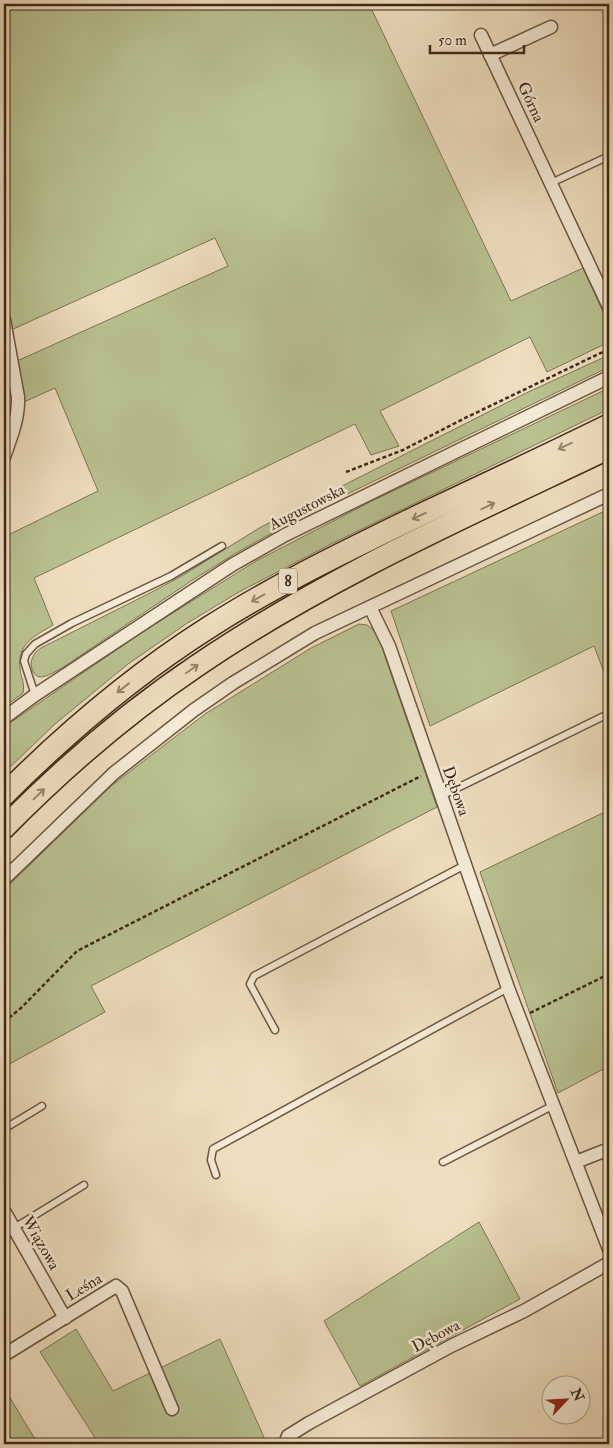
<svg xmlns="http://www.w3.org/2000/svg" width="613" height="1448" font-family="'IM FELL Double Pica',serif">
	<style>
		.green { fill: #b9c191; stroke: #7c7554 }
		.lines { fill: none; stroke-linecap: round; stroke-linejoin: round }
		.service-casing { stroke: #6c5642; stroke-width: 9 }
		.minor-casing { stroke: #6c5642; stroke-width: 15 }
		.trunk-casing { stroke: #402918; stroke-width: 24 }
		.path { stroke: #402918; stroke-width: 2.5; stroke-dasharray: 4 2.5; stroke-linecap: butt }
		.service { stroke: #f4ead5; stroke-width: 6 }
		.minor { stroke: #f4ead5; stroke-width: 12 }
		.trunk { stroke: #eedebf; stroke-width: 21 }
		.oneway { stroke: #97846c }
		.labels { text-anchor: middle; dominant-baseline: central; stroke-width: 5; stroke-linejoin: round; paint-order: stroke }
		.shield { fill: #f4ead5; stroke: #766351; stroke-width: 1 }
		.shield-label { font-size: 15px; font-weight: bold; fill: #402918 }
		.street-label { font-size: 16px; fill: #402918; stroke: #f4ead5 }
	</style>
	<rect width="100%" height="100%" fill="#eedebf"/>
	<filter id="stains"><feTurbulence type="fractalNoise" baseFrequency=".004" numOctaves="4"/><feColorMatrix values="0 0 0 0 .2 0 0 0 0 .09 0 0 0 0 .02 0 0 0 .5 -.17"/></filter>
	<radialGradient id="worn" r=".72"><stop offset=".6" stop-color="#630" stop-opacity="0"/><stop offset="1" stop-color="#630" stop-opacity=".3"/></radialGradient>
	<g class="green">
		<path d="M4,4H369L511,301L583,268L609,325V342L547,372L530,337L380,411L399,446L371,455L355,424L34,578L53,625C35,636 17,643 20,669C21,679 25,682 23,693L4,707V537L98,491L55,388L24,402L17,361L228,266L215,238L11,330L4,290Z"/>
		<path d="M609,355V367L306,514L236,553L191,581L62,668C56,671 47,677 40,677C32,676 29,663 33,657C34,653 38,650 41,648L148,594L180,577L261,527L524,394Z"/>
		<polygon points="609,388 609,409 329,545 239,592 186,624 128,664 55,724 4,773 4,727 144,631 256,561 372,501"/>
		<polygon points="609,509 609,685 594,646 430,726 391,611"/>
		<polygon points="359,624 367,625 377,633 437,807 91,986 105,1012 4,1067 4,890 111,786 205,714 311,648"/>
		<polygon points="609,810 609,1066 558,1093 480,872"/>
		<polygon points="479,1222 520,1299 360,1386 324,1321"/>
		<polygon points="76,1329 113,1391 220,1339 267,1444 99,1444 40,1352"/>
		<polygon points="4,1388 38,1444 4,1444"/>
	</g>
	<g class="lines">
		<g class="service-casing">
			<g id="service">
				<polyline points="551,183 609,156"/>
				<polyline points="35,695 24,661 26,654 35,644 72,623 171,576 222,546"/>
				<polyline points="441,796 606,715"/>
				<polyline points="275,1030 250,984 254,976 465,865"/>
				<polyline points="4,1129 42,1106"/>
				<polyline points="443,1162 554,1105"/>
				<polyline points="216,1175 211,1160 213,1149 508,988"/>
				<polyline points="14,1228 84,1185"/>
			</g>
		</g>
		<g class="minor-casing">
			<g id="minor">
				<polyline points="481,35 609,307"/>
				<polyline points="490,55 551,27"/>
				<path d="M4,320L18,397C19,418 11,437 4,457"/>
				<polyline points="370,607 389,646 508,988 609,1249"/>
				<polyline points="4,718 35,695 232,565 285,535 609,377"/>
				<polyline points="4,879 114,773 194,710 233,683 315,633 609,494"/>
				<polyline points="576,1162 609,1149"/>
				<polyline points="4,1211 65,1318"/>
				<polyline points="4,1355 116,1286 122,1291 172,1409"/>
				<polyline points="285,1444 288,1436 309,1423 451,1346 524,1311 609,1263"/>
			</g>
		</g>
		<g class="trunk-casing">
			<g id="trunk">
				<path d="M4,795C67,732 135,674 211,626C277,584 348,550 418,516C482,486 546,456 609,425"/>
				<path d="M4,828C63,768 128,712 198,665C326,578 469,515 609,448"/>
			</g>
		</g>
		<g class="path">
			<polyline points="346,472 403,450 463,419 609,349"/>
			<polyline points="530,1013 609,974"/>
			<polyline points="4,1022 21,1008 77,951 421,776"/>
		</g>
		<use href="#service" class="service"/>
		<use href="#minor" class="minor"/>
		<use href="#trunk" class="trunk"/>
	</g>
	<defs><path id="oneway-shaft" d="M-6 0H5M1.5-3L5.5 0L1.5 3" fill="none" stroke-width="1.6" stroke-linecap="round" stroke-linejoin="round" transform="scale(1.25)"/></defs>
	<g class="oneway">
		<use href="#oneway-shaft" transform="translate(565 446) rotate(155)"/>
		<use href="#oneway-shaft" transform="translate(488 506) rotate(-26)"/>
		<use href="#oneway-shaft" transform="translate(419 516) rotate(155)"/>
		<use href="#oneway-shaft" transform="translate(258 598) rotate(151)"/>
		<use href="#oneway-shaft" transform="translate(192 669) rotate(-35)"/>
		<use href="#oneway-shaft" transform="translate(123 688) rotate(142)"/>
		<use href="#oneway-shaft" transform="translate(39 794) rotate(-44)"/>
	</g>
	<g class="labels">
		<rect class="shield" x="279" y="568.5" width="18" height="25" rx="4"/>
		<g class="shield-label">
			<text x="288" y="581">8</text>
		</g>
		<g class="street-label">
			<text transform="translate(531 102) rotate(65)">Górna</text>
			<text transform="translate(307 507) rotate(-27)">Augustowska</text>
			<text transform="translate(456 791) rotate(70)">Dębowa</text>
			<text transform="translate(41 1243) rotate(60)">Wiązowa</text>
			<text transform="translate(84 1287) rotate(-31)">Leśna</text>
			<text transform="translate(436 1336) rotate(-28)">Dębowa</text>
		</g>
	</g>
	<rect width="613" height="1448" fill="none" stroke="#eedebf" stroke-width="20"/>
	<rect x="5" y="5" width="603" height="1438" fill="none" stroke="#402918" stroke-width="2.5"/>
	<rect x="10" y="10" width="593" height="1428" fill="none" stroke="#402918"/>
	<g transform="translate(566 1400) rotate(65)"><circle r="24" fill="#f4ead5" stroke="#ac9d89"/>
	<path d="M0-4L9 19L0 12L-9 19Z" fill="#8f2418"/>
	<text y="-8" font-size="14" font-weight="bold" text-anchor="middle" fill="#402918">N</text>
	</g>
	<path d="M430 45v8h94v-8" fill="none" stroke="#402918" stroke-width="2.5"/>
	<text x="438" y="45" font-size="15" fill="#402918" stroke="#f4ead5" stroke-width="4" paint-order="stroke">50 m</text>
	<rect width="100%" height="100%" filter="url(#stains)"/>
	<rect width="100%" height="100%" fill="url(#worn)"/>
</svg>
